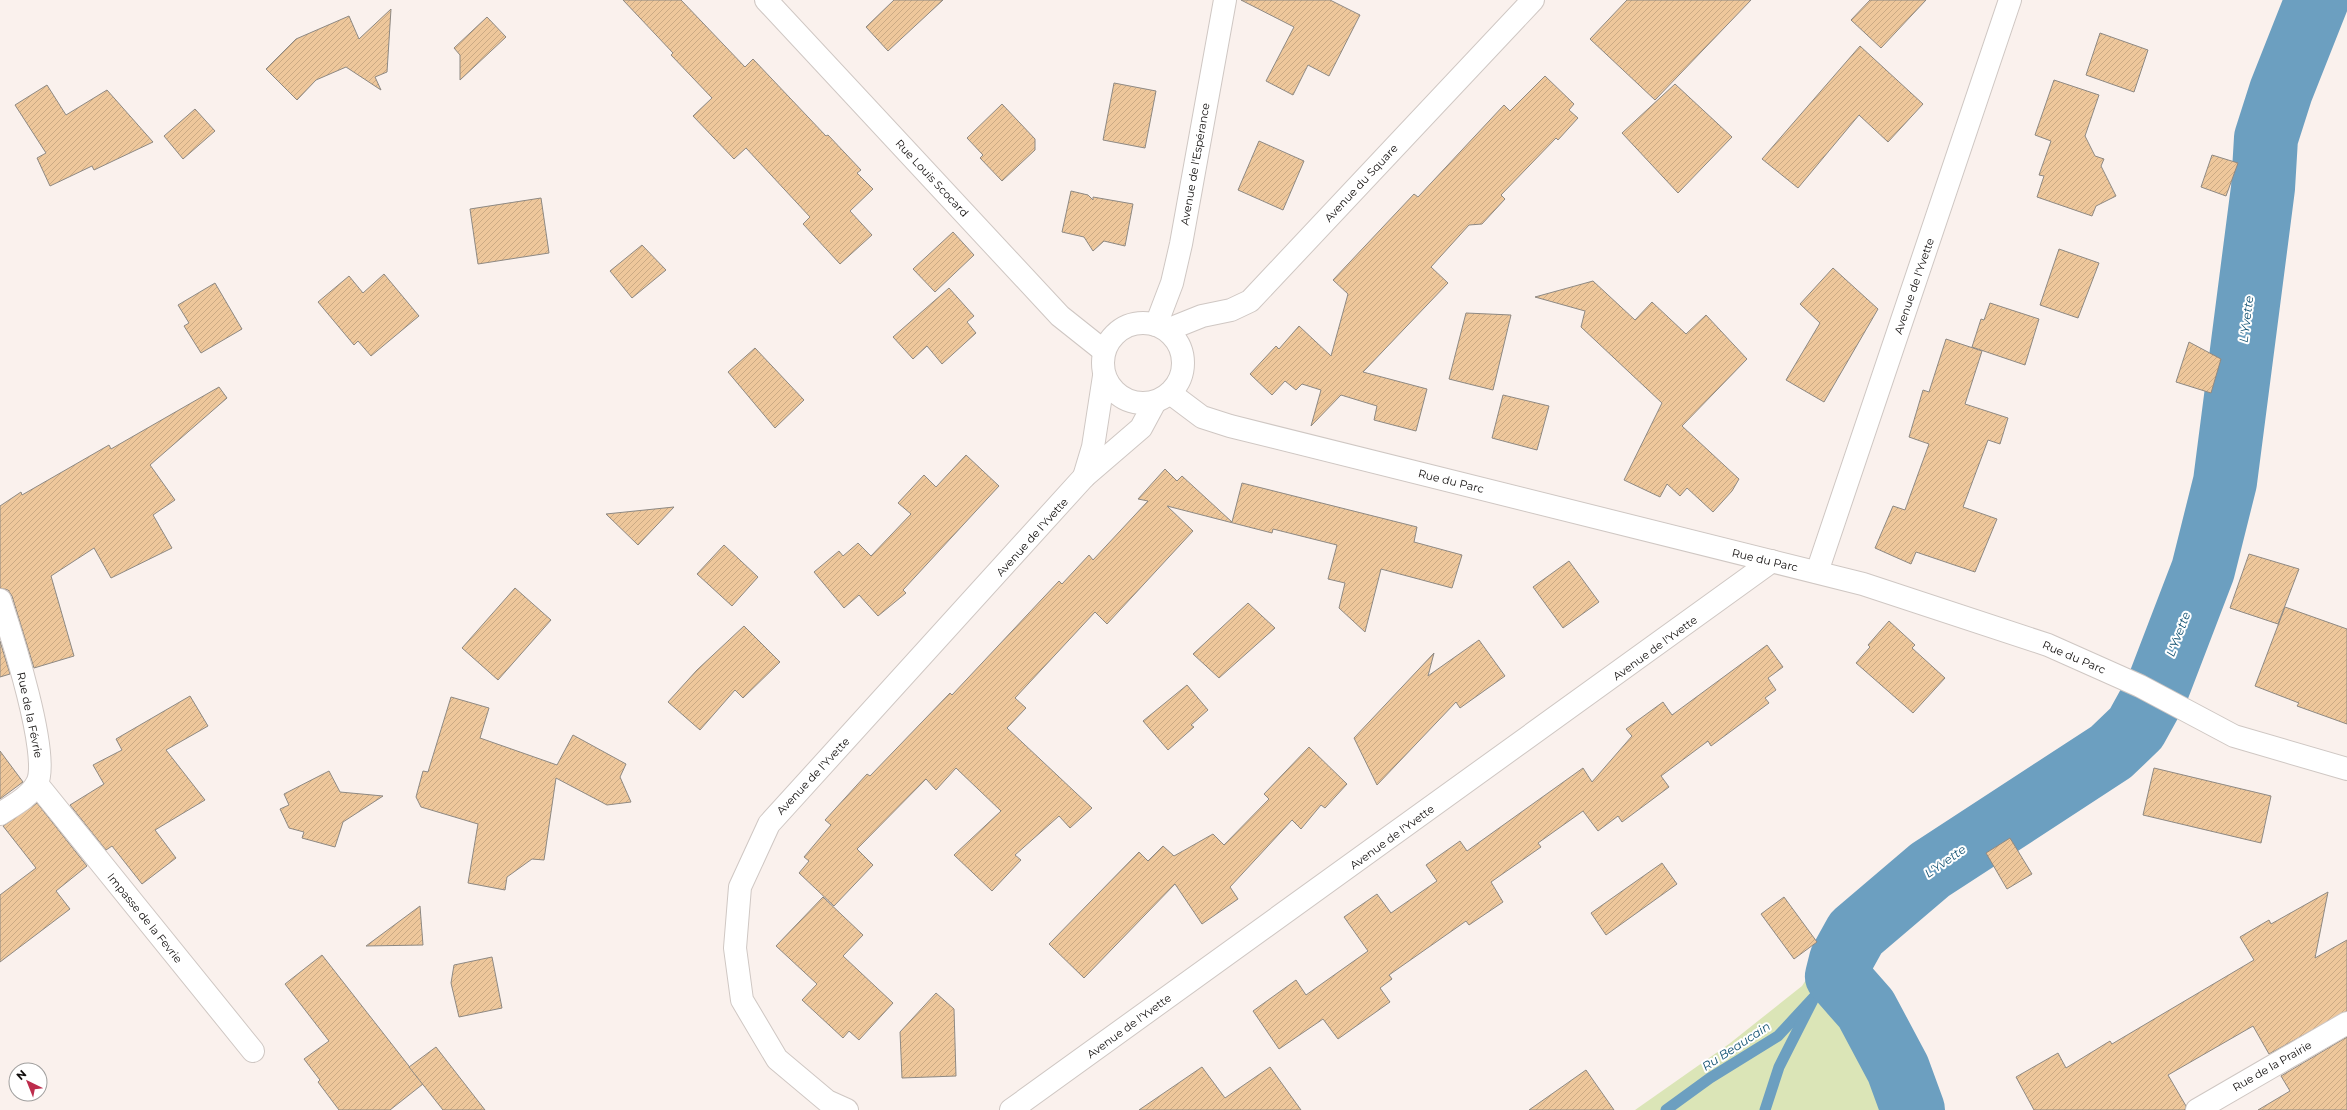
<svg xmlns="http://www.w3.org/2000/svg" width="2347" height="1110" font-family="Montserrat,sans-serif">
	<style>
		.green { fill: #dbe5b7 }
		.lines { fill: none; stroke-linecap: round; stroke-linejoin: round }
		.stream { stroke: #6c9fc0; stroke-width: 11 }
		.river { stroke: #6c9fc0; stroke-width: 64 }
		.building { fill: url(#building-hatch); stroke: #8e8983 }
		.minor-casing { stroke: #cfc7c3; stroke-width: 24 }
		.tertiary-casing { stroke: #cfc7c3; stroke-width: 24 }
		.minor { stroke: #fff; stroke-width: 22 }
		.tertiary { stroke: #fff; stroke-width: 22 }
		.labels { text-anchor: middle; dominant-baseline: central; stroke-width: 4; stroke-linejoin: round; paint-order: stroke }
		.street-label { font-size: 11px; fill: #110e0d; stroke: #fff }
		.water-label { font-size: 12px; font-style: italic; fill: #105071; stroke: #fff }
	</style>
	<defs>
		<pattern id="building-hatch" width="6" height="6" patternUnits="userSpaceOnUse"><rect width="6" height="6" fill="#eec79b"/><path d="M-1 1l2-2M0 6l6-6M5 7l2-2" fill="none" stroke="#cbaa84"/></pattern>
	</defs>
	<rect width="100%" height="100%" fill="#faf1ed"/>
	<polygon class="green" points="1852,910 1862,957 1930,1110 1635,1110 1729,1044 1802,986"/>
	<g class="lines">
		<g class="stream">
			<polyline points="1666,1110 1710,1078 1778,1036 1815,996"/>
			<polyline points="1765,1110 1779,1067 1815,996 1837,976"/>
		</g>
		<polyline class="river" points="1913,1110 1898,1069 1866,1009 1837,976 1841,960 1856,933 1930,870 2111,752 2136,728 2157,690 2203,570 2225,482 2263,188 2266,138 2281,91 2317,0"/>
	</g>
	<g class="building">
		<polygon points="623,0 681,0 745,67 753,59 826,136 828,135 861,170 857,173 873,189 850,211 872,235 840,264 803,224 810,217 746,148 734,159 693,116 712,98 671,55 673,53"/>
		<polygon points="894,0 943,0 888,51 866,27"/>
		<polygon points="1241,0 1330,0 1360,15 1329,76 1308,65 1293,95 1266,81 1294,27"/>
		<polygon points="1627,0 1751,0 1655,100 1590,39"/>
		<polygon points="1870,0 1926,0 1881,48 1851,20"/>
		<polygon points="391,9 387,72 375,77 381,90 346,67 316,80 297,100 266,69 296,39 349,16 359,39"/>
		<polygon points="487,17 506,37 460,80 460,55 454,48"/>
		<polygon points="2100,33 2148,50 2134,92 2086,75"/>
		<polygon points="1860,46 1923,104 1888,142 1859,115 1798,188 1762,159"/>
		<polygon points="1545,76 1574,104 1569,110 1578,118 1558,140 1556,138 1501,195 1505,199 1482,224 1469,225 1431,267 1448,283 1363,372 1427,389 1416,431 1374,420 1377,406 1341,395 1311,426 1321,390 1302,384 1296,390 1285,381 1272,395 1250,374 1276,346 1279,349 1299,326 1331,356 1348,294 1333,280 1414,194 1418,197 1504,105 1510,111"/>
		<polygon points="2054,80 2099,95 2085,136 2095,156 2104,159 2101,166 2116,196 2096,206 2092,216 2037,197 2044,176 2039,175 2051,141 2035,135"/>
		<polygon points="1114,83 1156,91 1145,148 1103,140"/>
		<polygon points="1675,84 1732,137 1678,193 1622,133"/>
		<polygon points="47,85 66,115 107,90 153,142 94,170 92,166 50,186 37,158 46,153 15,105"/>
		<polygon points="1002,104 1035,139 1035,150 1002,181 980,158 983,155 967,138"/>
		<polygon points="195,109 215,131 183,159 164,136"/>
		<polygon points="1259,141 1304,161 1283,210 1238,190"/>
		<polygon points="2212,155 2238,163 2226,196 2201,187"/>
		<polygon points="1071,191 1088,195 1093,200 1093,197 1133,204 1125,246 1104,241 1093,251 1084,237 1062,232"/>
		<polygon points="541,198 549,253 478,264 470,209"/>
		<polygon points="953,232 974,255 935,292 913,269"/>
		<polygon points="642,245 666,270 632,298 610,271"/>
		<polygon points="2059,249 2099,263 2078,318 2040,305"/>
		<polygon points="1833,268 1878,309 1824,402 1786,380 1820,323 1800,304"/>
		<polygon points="384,274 419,316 371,356 358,341 354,345 318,302 349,276 363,293"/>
		<polygon points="1593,281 1635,320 1652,302 1686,334 1706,315 1747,359 1682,426 1739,479 1732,491 1713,512 1687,488 1680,496 1667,484 1660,497 1624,480 1662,403 1581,327 1585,311 1535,297"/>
		<polygon points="215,283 242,329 201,353 184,326 189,323 178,305"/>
		<polygon points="949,288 974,316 967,322 976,333 942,364 927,346 913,359 893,337"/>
		<polygon points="1990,303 2039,319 2025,365 1972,347 1981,319 1984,320"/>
		<polygon points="1466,313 1511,315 1493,390 1449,379"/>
		<polygon points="1946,339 1982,351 1965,404 2008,418 2000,444 1988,440 1963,507 1997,519 1975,572 1916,552 1911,564 1875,548 1893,506 1905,510 1929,444 1909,437 1923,390 1929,392"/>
		<polygon points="2189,342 2221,359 2211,393 2176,382"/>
		<polygon points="755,348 804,400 775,428 728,372"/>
		<polygon points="219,387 227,398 150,465 175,500 153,515 172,548 111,578 94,548 51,576 74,656 34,668 12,596 8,590 0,588 0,506 21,492 22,495 109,445 111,449"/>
		<polygon points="1503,395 1549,406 1537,450 1492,438"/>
		<polygon points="966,455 999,486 903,590 906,593 878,616 859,595 844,608 814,572 839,551 843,556 858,543 871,556 911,514 898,503 924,475 936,487"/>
		<polygon points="1165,469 1177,481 1182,476 1232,522 1242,483 1417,527 1414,542 1462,555 1452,588 1381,569 1365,632 1339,608 1345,583 1328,579 1337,545 1273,529 1272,533 1167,506 1193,531 1107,624 1095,612 1015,698 1026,708 1007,728 1092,808 1070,828 1059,816 1015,855 1021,860 992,891 954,855 1001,811 956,768 936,790 926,779 857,849 873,865 834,906 799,873 809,861 804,857 831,825 825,820 867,774 870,776 950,693 952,695 1059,581 1062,584 1089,555 1093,560 1148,501 1138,499"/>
		<polygon points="674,507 638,545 606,514"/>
		<polygon points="724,545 758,577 732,606 697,574"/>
		<polygon points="2249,554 2299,569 2278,624 2230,608"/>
		<polygon points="1569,561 1599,602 1563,628 1533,587"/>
		<polygon points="515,588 551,620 498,680 462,648"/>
		<polygon points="1248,603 1275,628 1219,678 1193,654"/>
		<polygon points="2285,607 2347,629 2347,724 2297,706 2299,703 2255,686"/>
		<polygon points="1889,621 1915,645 1912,648 1945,678 1913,713 1856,663 1870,647 1868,645"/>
		<polygon points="744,626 780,662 743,698 735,690 700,730 668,702 697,670"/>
		<polygon points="1479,640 1505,676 1460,708 1456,702 1377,785 1354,738 1434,653 1428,676"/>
		<polygon points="0,641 10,674 0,677"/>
		<polygon points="1767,645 1783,667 1768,678 1776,690 1765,698 1769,703 1711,746 1708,741 1661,776 1669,787 1622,822 1618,816 1598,831 1583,811 1538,843 1541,847 1491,882 1503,902 1469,925 1466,921 1389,975 1392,979 1380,988 1390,1002 1338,1039 1323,1019 1279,1049 1253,1011 1296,980 1306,995 1368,951 1344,917 1377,894 1391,913 1437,881 1426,865 1460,841 1467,851 1583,768 1592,782 1632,736 1626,729 1663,702 1672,715"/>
		<polygon points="1187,685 1208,710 1191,725 1194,727 1168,750 1143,721"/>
		<polygon points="190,696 208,726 166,750 205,800 155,830 176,858 142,884 112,846 106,850 70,805 104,784 93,765 122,750 116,739"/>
		<polygon points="451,697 489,708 480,738 557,765 573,735 626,764 620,777 631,802 607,805 556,778 544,860 532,859 507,877 505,890 468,883 478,824 421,807 416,797 423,771 428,772"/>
		<polygon points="1309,747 1347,784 1325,808 1321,805 1301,829 1292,820 1230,887 1238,899 1202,924 1175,884 1084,978 1049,944 1139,852 1148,861 1163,846 1174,856 1213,834 1224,845 1269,799 1264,794"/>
		<polygon points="0,751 23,782 0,799"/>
		<polygon points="2154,768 2271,796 2261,843 2143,815"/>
		<polygon points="329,771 340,792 383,796 343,822 335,847 302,838 304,832 289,828 280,809 289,805 284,794"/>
		<polygon points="37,803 87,866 56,891 70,909 0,962 0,895 36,868 3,826"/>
		<polygon points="2010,838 2032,874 2007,889 1986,853"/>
		<polygon points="1662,863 1677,884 1606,935 1591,913"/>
		<polygon points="2328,892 2315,958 2347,940 2347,1011 2269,1054 2253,1026 2168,1075 2186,1106 2185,1110 2034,1110 2016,1077 2058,1053 2066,1068 2110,1041 2112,1044 2254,960 2240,937 2269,920 2271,924"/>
		<polygon points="823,897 863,935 843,956 893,1003 859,1040 849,1031 843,1038 802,1000 817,984 776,946"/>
		<polygon points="1784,897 1817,942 1794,959 1761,914"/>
		<polygon points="420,906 423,945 366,946"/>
		<polygon points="322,955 423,1084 390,1110 339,1110 318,1082 320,1080 304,1059 329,1041 285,984"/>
		<polygon points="492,957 502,1008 459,1017 451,983 454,965"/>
		<polygon points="936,993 954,1009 956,1076 902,1078 900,1032"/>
		<polygon points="2347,1037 2347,1110 2258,1110 2290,1091 2281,1076"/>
		<polygon points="436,1047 485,1110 443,1110 409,1067"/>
		<polygon points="1202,1067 1225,1098 1270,1067 1301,1110 1139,1110"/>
		<polygon points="1586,1070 1614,1110 1529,1110"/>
	</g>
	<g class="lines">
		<g class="minor-casing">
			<g id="minor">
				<polyline points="1167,330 1202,316 1231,310 1250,301 1533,0"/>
				<polyline points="1084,477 1093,447 1104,376"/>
				<polyline points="1817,572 2010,0"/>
				<path d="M0,600C11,633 51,757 37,783C30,797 12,806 0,814"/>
				<polyline points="37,784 253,1051"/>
				<polyline points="847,1110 827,1101 777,1059 742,1000 735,948 740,887 769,824 1084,477 1141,428 1155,402"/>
				<polyline points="1011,1110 1772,561"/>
				<polyline points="2197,1110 2347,1023"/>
			</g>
		</g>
		<g class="tertiary-casing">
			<g id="tertiary">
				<polyline points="766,0 1060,316 1104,351"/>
				<circle cx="1143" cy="363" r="40"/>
				<polyline points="1156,325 1172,283 1181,244 1225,0"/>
				<polyline points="1170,393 1202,417 1230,426 1863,584 2048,645 2140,686 2234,736 2347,769"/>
			</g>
		</g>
		<use href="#minor" class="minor"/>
		<use href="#tertiary" class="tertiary"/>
	</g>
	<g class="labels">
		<g class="street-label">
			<text transform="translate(1195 164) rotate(-80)">Avenue de l'Espérance</text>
			<text transform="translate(932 178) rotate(47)">Rue Louis Scocard</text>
			<text transform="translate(1361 183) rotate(-47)">Avenue du Square</text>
			<text transform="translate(1914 286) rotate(-71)">Avenue de l'Yvette</text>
			<text transform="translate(1451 481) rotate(14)">Rue du Parc</text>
			<text transform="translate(1032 537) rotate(-48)">Avenue de l'Yvette</text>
			<text transform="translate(1765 560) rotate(13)">Rue du Parc</text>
			<text transform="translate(1655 648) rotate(-36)">Avenue de l'Yvette</text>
			<text transform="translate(2074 657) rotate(23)">Rue du Parc</text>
			<text transform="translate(30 715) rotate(78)">Rue de la Févrie</text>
			<text transform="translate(813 776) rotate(-47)">Avenue de l'Yvette</text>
			<text transform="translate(1392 837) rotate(-36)">Avenue de l'Yvette</text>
			<text transform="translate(145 918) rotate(51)">Impasse de la Fevrie</text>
			<text transform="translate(1129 1026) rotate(-36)">Avenue de l'Yvette</text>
			<text transform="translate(2272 1066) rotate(-30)">Rue de la Prairie</text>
		</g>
		<g class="water-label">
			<text transform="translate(2246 319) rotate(-83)">L'Yvette</text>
			<text transform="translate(2178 634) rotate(-69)">L'Yvette</text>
			<text transform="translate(1945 861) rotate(-35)">L'Yvette</text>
			<text transform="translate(1736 1046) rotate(-33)">Ru Beaucain</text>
		</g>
	</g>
	<g transform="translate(28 1082) rotate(317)"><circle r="19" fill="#ffffff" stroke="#a09f9e"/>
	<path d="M0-3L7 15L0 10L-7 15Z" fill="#bd2c4c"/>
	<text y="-6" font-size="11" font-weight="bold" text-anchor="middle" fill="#110e0d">N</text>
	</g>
</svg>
